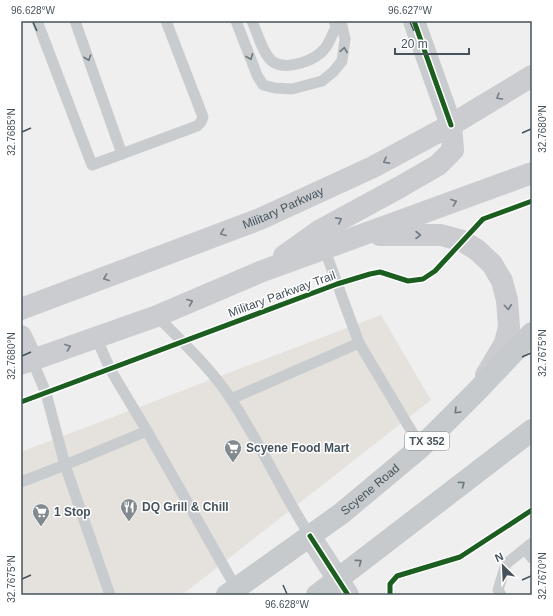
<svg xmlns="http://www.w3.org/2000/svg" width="553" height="616" font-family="Helvetica,sans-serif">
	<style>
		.commercial { fill: #e5e2dd }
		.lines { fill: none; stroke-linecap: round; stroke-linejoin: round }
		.lane { stroke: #c9ccce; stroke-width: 11 }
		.street { stroke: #c9ccce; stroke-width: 22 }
		.secondary { stroke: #caccd0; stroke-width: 22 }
		.primary { stroke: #c6cacc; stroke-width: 22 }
		.cycleway-casing { stroke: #fff; stroke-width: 8 }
		.cycleway { stroke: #1b5e20; stroke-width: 5 }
		.oneway { stroke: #6d777e }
		.oneway2 { stroke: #747d85 }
		.oneway3 { stroke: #6c777e }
		.ticks { fill: none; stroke: #46535c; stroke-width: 1.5 }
		.labels { text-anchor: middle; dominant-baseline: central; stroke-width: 3; stroke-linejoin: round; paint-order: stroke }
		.shield { fill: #fff; stroke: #7e878d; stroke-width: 1 }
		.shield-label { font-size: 11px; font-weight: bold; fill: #46535c }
		.street-label { font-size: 12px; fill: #46535c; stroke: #fff }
		.poi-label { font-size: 12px; font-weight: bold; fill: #46535c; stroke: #fff; text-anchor: start }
		.neatline { fill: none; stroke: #46535c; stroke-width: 1.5 }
		.ticks-label { font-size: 10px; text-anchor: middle; fill: #46535c }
	</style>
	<rect width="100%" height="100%" fill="#f0efef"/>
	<polygon class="commercial" points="381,315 431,400 182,595 21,595 21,452"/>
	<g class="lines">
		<g class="lane">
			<polyline points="37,21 92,165 197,126 201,122 203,117 166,21"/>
			<polyline points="75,21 122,154"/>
			<polyline points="236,21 257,75 263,85 275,88 292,89 322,81 333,72 342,61 345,39 341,21"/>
			<path d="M252,21C257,32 263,55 273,62C288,71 317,60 326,47C330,41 333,33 336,27L334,21"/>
			<polyline points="323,245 359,343 421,447"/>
			<path d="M157,316C182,342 211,368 231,399C260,443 282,492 310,536"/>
			<polyline points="96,337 110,369 147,431 236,588"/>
			<polyline points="32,360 46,393 65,465 110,595"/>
			<polyline points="231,399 359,343"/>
			<polyline points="21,482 65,465 147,431"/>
			<polyline points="525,549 532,558"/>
			<polyline points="501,595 498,590 506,564 532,543"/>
		</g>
		<polyline class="street" points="414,21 451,125"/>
		<g class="secondary">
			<polyline points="380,235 441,235 463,241 477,250 492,264 502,281 507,300 509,327 505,343 486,375"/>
			<polyline points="284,256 319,231 400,187 438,165 453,150 451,125"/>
			<path id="s1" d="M21,309L260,219L373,167L451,125L532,76"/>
			<polyline points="21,336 32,360"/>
			<polyline points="21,364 157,316 260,272 532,173"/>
			<polyline points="310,536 348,595"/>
		</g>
		<g class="primary">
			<path id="s2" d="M227,595L342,513L421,447L476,392L532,333"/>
			<polyline points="317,595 532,430"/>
		</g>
		<g class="cycleway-casing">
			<g id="cycleway">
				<polyline points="414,21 451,125"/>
				<polyline points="21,402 337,284 370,274 380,272 408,281 423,279 435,271 483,219 532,201"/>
				<polyline points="310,536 348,595"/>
				<polyline points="390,595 390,584 397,576 460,557 532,510"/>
			</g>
		</g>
		<use href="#cycleway" class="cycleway"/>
	</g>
	<defs><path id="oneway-chevron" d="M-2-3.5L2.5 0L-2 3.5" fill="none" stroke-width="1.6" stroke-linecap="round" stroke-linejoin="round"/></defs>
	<g class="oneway">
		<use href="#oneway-chevron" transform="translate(344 50) rotate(-81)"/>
		<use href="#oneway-chevron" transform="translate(250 57) rotate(68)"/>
		<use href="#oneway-chevron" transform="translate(88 58) rotate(71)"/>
	</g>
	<g class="oneway2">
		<use href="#oneway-chevron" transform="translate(499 97) rotate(149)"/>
		<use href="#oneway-chevron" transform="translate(386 161) rotate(152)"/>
		<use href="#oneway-chevron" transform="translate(454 202) rotate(-20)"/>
		<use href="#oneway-chevron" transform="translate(339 220) rotate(-28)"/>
		<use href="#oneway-chevron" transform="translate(223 233) rotate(159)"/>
		<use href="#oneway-chevron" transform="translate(418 235)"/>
		<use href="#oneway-chevron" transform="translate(106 278) rotate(160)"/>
		<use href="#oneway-chevron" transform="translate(190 302) rotate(-23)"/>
		<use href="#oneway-chevron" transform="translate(508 307) rotate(85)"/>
		<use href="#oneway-chevron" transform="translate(68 347) rotate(-20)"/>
	</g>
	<g class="oneway3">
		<use href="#oneway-chevron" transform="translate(457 411) rotate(135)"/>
		<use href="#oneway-chevron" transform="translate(462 484) rotate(-37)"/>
		<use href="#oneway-chevron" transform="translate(359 562) rotate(-37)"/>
	</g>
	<path class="ticks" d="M33,22L37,31M410,22L414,31M22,132L31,128M522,133L531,129M22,356L31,352M522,357L531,353M22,579L31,575M522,580L531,576M283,585L287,594"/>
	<defs>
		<g id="supermarket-pin" transform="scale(0.9)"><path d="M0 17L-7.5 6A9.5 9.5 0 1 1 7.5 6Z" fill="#828a8f" stroke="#fff"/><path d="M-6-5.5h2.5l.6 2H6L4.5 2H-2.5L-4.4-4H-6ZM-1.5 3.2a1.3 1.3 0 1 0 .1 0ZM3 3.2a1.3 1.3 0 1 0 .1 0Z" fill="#fff"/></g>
		<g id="restaurant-pin" transform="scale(0.9)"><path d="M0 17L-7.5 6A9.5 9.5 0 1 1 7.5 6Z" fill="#828a8f" stroke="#fff"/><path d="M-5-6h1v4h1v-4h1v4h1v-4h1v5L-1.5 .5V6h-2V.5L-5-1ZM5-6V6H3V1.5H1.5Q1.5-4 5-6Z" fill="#fff"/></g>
	</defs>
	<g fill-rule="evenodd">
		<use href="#supermarket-pin" x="233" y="448"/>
		<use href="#restaurant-pin" x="129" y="507"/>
		<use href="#supermarket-pin" x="41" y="512"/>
	</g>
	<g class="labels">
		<rect class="shield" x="405" y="432" width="44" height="18" rx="3"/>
		<g class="shield-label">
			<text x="427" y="441">TX 352</text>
		</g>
		<g class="street-label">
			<text stroke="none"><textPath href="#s1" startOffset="281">Military Parkway</textPath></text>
			<text transform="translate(282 294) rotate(-20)">Military Parkway Trail</text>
			<text stroke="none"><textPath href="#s2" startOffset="178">Scyene Road</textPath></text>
		</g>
		<g class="poi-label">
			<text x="246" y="448">Scyene Food Mart</text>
			<text x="142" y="507">DQ Grill &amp; Chill</text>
			<text x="54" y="512">1 Stop</text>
		</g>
	</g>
	<rect width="553" height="616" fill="none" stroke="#ffffff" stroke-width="44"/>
	<g transform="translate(503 566) rotate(336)" stroke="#ffffff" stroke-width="3" paint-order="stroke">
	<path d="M0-3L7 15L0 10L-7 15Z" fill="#46535c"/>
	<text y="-6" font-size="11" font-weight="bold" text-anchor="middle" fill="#46535c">N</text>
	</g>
	<path d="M395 48v6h74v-6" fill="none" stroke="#46535c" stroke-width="2"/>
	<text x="401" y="48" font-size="12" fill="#46535c" stroke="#ffffff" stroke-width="3" paint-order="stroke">20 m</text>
	<rect x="22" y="22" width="509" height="572" class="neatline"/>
	<g class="ticks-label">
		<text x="33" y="14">96.628°W</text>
		<text x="410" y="14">96.627°W</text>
		<text transform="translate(542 129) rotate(-90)" y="4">32.7680°N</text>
		<text transform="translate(11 132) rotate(-90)" y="4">32.7685°N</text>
		<text transform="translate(542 353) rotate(-90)" y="4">32.7675°N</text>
		<text transform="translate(11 356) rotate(-90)" y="4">32.7680°N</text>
		<text transform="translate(542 576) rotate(-90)" y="4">32.7670°N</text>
		<text transform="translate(11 579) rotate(-90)" y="4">32.7675°N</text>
		<text x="287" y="608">96.628°W</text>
	</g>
</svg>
